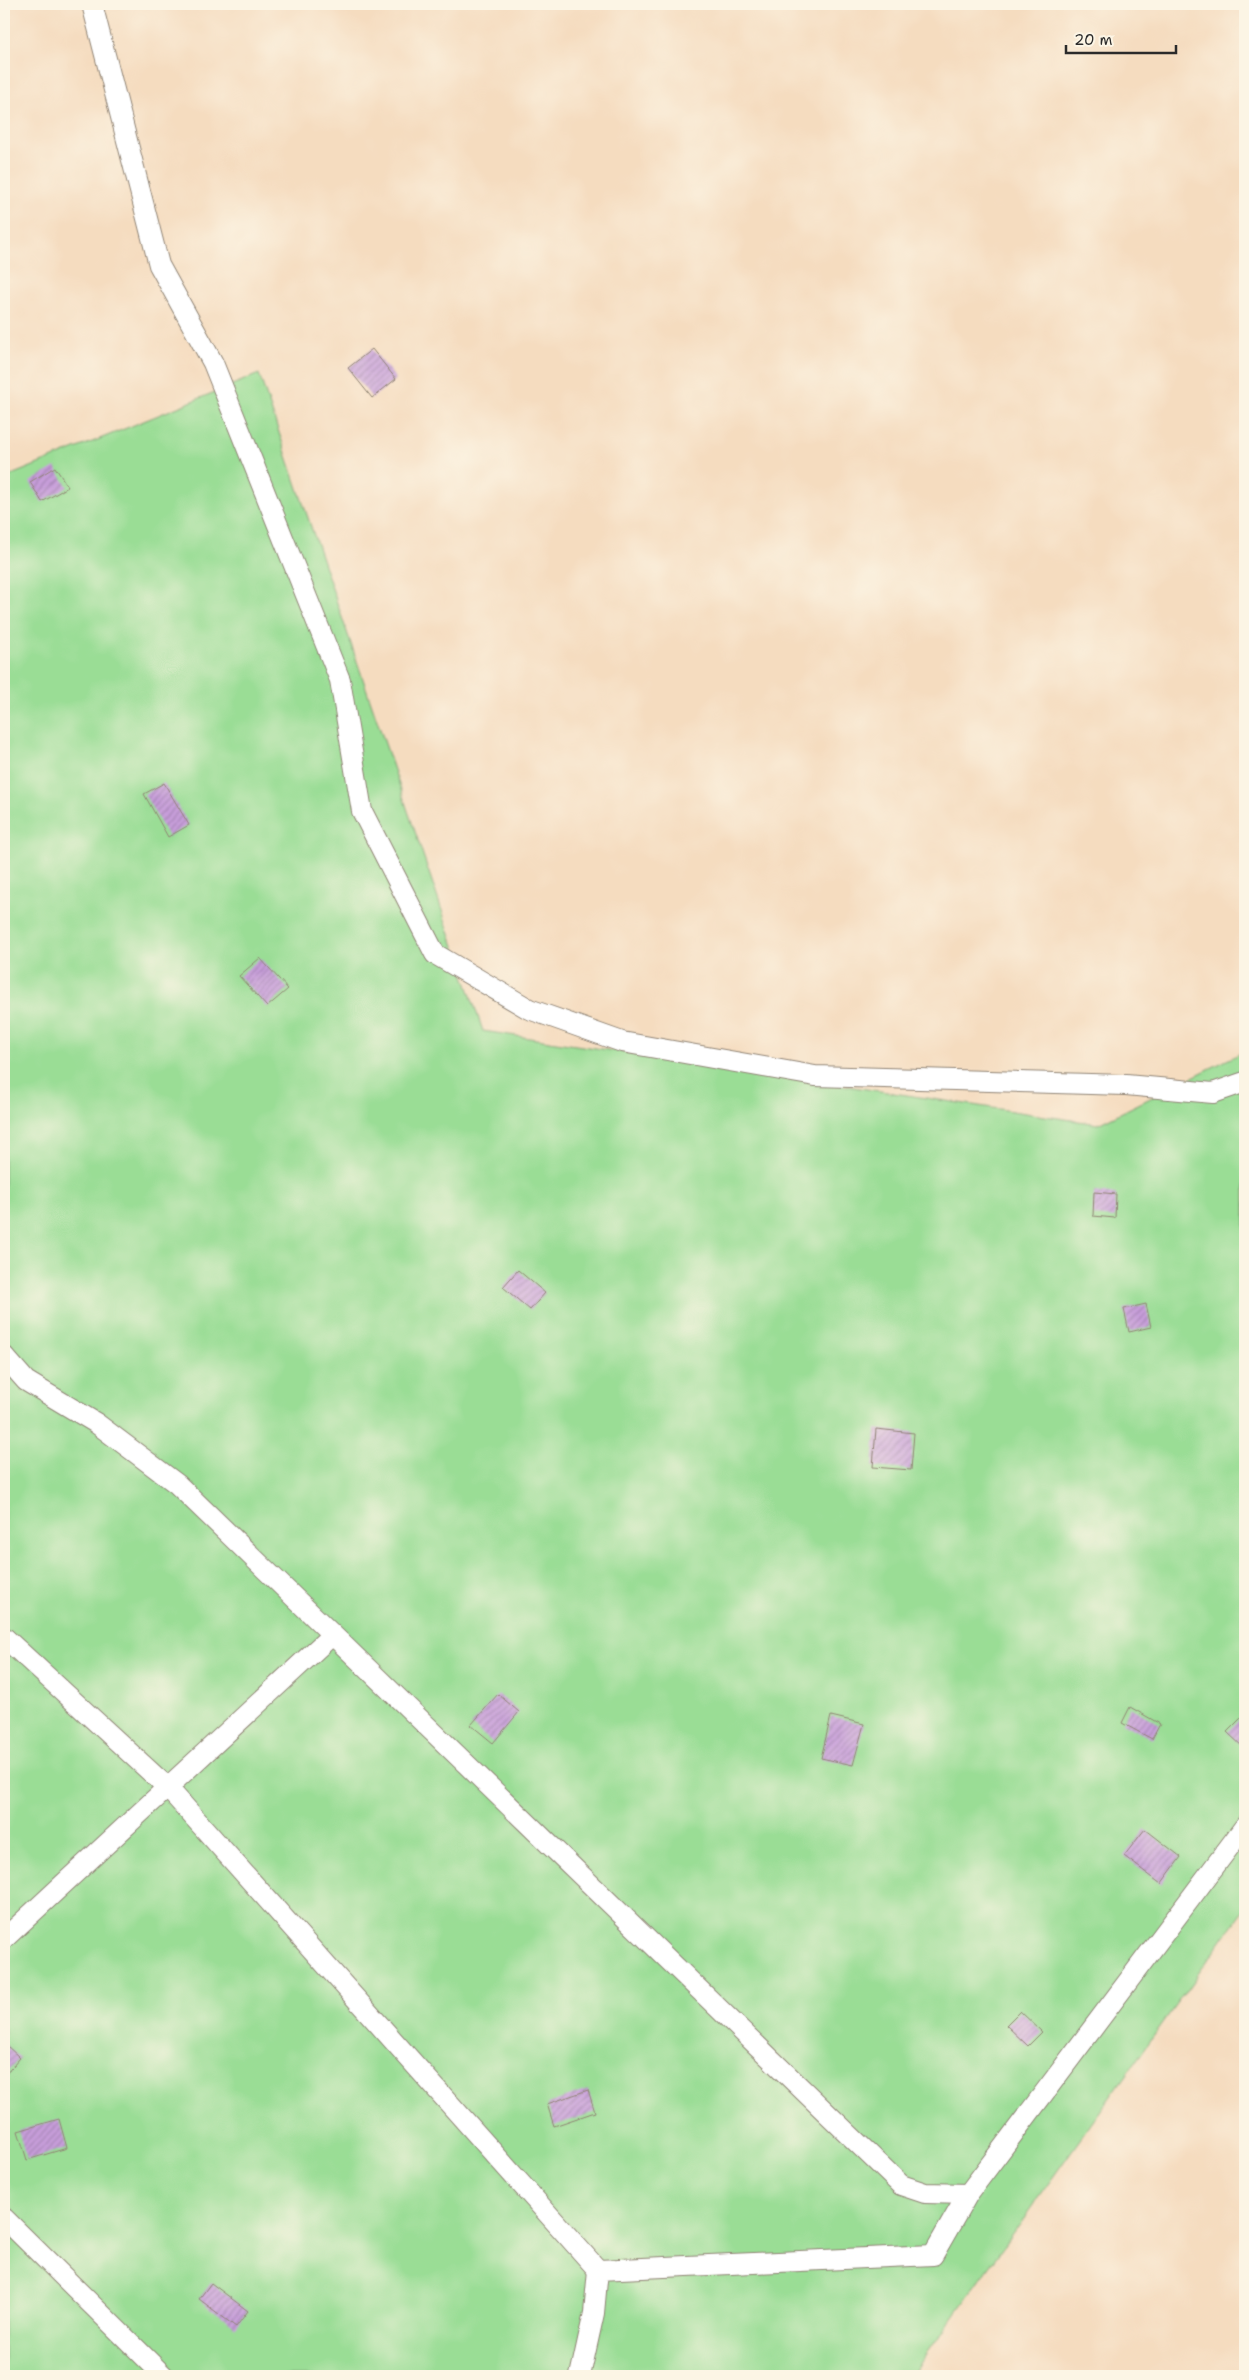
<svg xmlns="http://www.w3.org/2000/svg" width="1249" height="2380" font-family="'Shantell Sans',sans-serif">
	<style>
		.garden { fill: #9add95; stroke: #628460 }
		.building { fill: url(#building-hatch) }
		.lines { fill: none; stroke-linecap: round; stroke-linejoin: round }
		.lane-casing { stroke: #908475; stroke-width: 22 }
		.lane { stroke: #fff; stroke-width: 20 }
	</style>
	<defs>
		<pattern id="building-hatch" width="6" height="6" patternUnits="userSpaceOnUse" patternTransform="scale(1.25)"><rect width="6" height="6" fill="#c79eda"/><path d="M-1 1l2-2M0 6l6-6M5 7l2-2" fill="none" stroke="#a281b1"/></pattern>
	</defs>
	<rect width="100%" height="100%" fill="#fcf5e5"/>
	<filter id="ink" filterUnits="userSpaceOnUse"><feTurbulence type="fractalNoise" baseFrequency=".02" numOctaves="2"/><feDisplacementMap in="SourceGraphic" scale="10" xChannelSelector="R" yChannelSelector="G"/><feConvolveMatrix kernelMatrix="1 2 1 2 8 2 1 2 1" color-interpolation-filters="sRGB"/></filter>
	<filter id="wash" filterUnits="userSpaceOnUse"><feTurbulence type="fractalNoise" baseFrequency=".0096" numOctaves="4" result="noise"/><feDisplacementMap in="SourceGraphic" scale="20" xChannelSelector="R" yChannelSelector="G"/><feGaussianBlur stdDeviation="1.12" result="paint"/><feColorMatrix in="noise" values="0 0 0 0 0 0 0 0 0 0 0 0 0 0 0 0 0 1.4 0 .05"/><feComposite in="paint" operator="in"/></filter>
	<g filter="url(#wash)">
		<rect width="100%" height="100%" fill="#f5dcbf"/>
		<polygon class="garden" points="259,374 483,1031 1098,1124 1245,1051 1245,1908 911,2376 4,2376 4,478"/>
		<g id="blocks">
			<g class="building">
				<polygon points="372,349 396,379 372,398 348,368"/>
				<polygon points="55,467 68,487 42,502 30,482"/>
				<polygon points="164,783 189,825 168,837 144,794"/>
				<polygon points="260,958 288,989 267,1007 239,976"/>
				<polygon points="1094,1192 1116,1194 1115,1218 1093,1216"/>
				<polygon points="518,1270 545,1293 530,1310 503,1287"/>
				<polygon points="1146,1304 1151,1327 1129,1332 1124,1309"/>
				<polygon points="876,1429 914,1433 911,1470 873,1467"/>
				<polygon points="498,1694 519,1712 493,1743 471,1725"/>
				<polygon points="1130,1707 1160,1724 1152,1739 1122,1723"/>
				<polygon points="1245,1714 1245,1749 1227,1732"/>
				<polygon points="831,1716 864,1724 853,1765 821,1758"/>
				<polygon points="1145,1829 1181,1857 1161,1884 1124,1856"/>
				<polygon points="1020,2011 1042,2032 1028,2046 1006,2025"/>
				<polygon points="4,2043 20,2058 4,2076"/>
				<polygon points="588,2090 595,2112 554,2126 547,2104"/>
				<polygon points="59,2119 67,2148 27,2160 18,2131"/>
				<polygon points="211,2283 248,2311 236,2327 199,2299"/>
			</g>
		</g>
	</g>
	<g filter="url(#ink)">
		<use href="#blocks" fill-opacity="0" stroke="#908475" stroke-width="1"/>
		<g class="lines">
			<g class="lane-casing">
				<g id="lane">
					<polyline points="92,4 159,265 213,363 340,680 362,811 435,954 529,1009 622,1042 815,1076 1126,1085 1213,1093 1245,1082"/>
					<polyline points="4,1356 26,1381 96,1423 177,1484 901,2185 925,2193 968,2194"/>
					<polyline points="4,1637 167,1787 598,2270"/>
					<polyline points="4,1939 332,1635"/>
					<polyline points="4,2218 164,2376"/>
					<polyline points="580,2376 594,2313 598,2270 933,2255 968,2194 1245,1826"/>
				</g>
			</g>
			<use href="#lane" class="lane"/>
		</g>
	</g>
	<rect width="1249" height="2380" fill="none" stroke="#fcf5e5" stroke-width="20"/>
	<path d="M1066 45v8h110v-8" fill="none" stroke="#2b2b2b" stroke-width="2.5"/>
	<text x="1074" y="45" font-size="15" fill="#2b2b2b" stroke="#fcf5e5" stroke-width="4" paint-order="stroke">20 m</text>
</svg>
